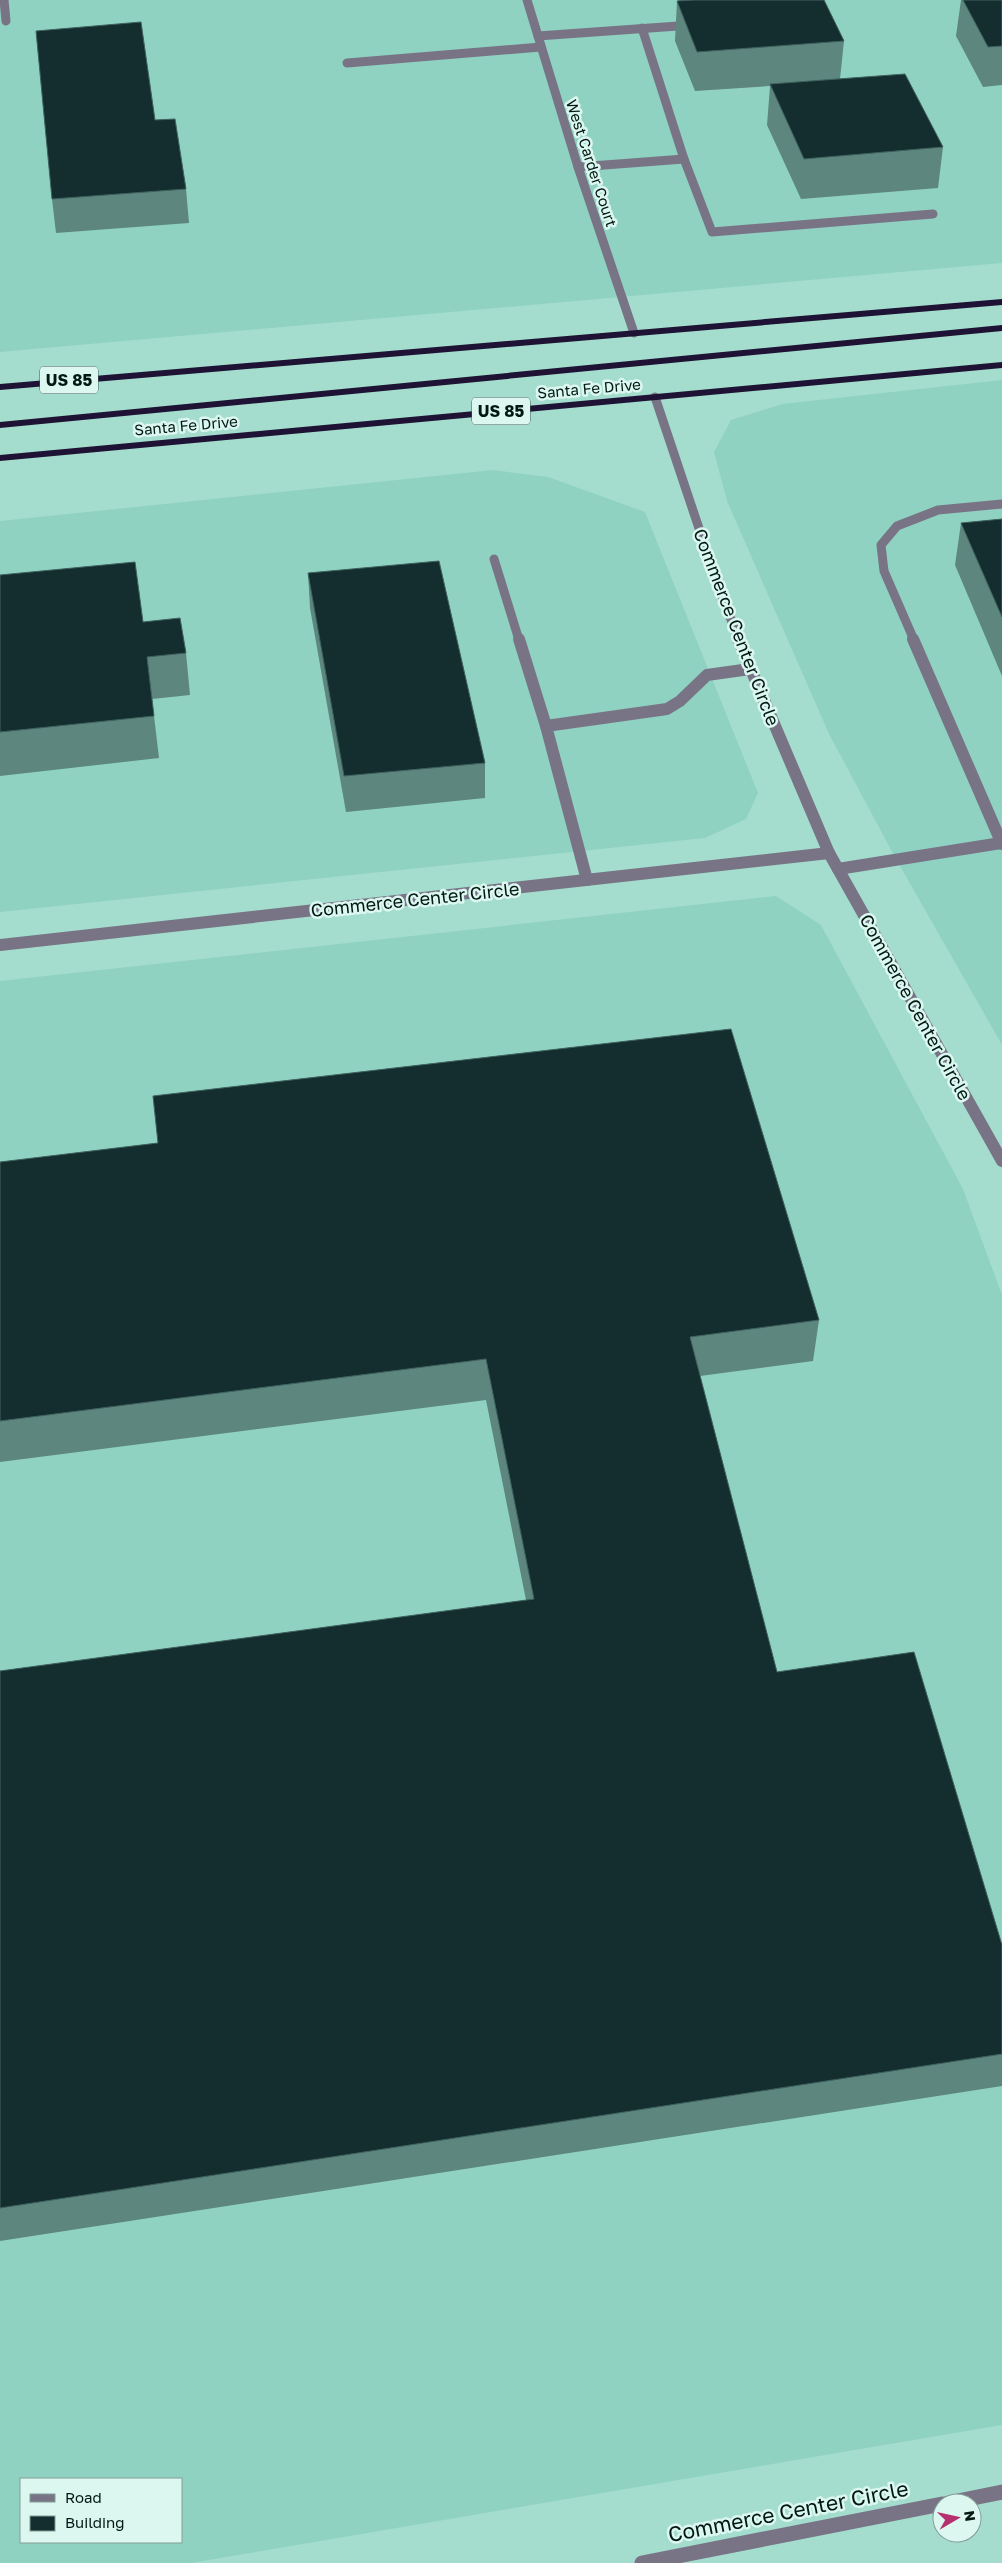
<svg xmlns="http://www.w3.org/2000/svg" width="1002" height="2563" font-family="'Golos Text',sans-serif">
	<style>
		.built { fill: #90d2c1; fill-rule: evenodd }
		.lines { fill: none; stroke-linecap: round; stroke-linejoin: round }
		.minor-far2 { stroke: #787486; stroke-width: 9 }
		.minor-far1 { stroke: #787486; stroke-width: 12 }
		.minor { stroke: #787486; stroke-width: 15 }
		.highway { fill: #1e1334; fill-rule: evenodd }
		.wall { fill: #5c867e }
		.building { fill: #142e2f; stroke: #3f625f }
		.labels { text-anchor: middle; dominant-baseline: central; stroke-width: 5; stroke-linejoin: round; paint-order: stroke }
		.far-street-label { font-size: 15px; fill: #021813; stroke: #dbf7ef }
		.shield { fill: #dbf7ef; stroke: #435b55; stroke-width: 1 }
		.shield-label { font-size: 16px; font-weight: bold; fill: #021813 }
		.street-label { font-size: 18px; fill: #021813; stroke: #dbf7ef }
		.near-street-label { font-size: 21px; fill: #021813; stroke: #dbf7ef }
	</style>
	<rect width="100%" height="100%" fill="#a4ddce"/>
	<g class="built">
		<polygon points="0,0 1002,0 1002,263 0,352"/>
		<polygon points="1002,380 1002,1045 896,859 829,734 727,501 714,452 731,420 782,404"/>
		<polygon points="493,470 548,477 645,512 758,793 746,819 705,838 0,912 0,521"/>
		<path d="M776,896L821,925L963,1189L1002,1295V2425L191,2563H0V981ZM21,2479H181V2542H21Z"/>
	</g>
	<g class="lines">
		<g class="minor-far2">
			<polyline points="4,0 6,21"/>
			<polyline points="527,0 578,167 634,333"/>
			<polyline points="642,28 684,159 712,232 933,214"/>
			<polyline points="538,36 692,25"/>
			<polyline points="347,63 541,47"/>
			<polyline points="578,167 684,159"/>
			<polyline points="655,397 720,591 739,640"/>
			<polyline points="494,559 519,640"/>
			<polyline points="914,640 884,571 881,545 897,526 938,510 1002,504"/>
		</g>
		<g class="minor-far1">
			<polyline points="519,639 546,726"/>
			<polyline points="738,639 829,853 1002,1161"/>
			<polyline points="913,639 1002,844"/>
			<polyline points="838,869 1001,843"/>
			<polyline points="587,880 546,726 667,709 680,701 707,675 750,669"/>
			<polyline points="0,945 829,853"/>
		</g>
		<g class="minor">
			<polyline points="948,2503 1002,2492"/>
			<polyline points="642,2563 942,2504"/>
		</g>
		<g class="highway">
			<polygon points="1002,299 1002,305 0,390 0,384"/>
			<polygon points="1002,325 1002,331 0,428 0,422"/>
			<polygon points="1002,362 1002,368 0,461 0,455"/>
		</g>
	</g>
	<g class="wall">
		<polygon points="679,0 824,0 844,41 840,79 943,147 938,188 801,199 767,125 770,86 695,91 675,41 677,1 679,1"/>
		<polygon points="961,0 1002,0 1002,85 983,87 956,36"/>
		<polygon points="155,120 186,189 189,223 56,233 52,199"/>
		<polygon points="1002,519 1002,676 955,565 961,523"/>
		<polygon points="308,573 485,763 485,798 346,812 310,608"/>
		<polygon points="0,575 143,622 186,653 190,695 152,699 159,758 0,776"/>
		<polygon points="158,1143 819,1320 813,1361 700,1376 777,1672 1002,1945 1002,2086 0,2241 0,1671 526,1600 486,1400 0,1462 0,1162"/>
	</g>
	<g class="building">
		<polygon points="694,0 824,0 844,41 697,52 677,1"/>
		<polygon points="963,0 1002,0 1002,46 988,47"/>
		<polygon points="141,22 155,120 175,119 186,189 52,199 36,31"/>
		<polygon points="905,74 943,147 804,159 770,84"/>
		<polygon points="1002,519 1002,617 961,523"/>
		<polygon points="439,561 485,763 344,776 308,573"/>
		<polygon points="135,562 143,622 180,618 186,653 147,657 154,716 0,732 0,575"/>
		<polygon points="731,1029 819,1320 690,1337 777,1672 914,1652 1002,1945 1002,2054 0,2208 0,1671 534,1599 486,1359 0,1421 0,1162 158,1143 153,1096"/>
	</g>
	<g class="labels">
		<g class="far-street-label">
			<text transform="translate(592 163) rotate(72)">West Carder Court</text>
			<text transform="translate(589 388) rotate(-5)">Santa Fe Drive</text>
			<text transform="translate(186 425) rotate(-5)">Santa Fe Drive</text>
		</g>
		<g class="shield">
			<rect x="40" y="366.5" width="58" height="27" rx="4"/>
			<rect x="472" y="397.5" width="58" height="27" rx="4"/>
		</g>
		<g class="shield-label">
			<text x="69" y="380">US 85</text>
			<text x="501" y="411">US 85</text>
		</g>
		<g class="street-label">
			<text transform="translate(737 627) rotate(69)">Commerce Center Circle</text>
			<text transform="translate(415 899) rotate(-6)">Commerce Center Circle</text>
			<text transform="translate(916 1007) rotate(61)">Commerce Center Circle</text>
		</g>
		<g class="near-street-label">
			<text transform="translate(788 2511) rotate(-11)">Commerce Center Circle</text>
		</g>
	</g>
	<rect x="20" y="2478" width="162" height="65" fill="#dbf7ef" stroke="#849e97"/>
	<rect x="30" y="2494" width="25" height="8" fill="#787486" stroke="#849e97"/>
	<text x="65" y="2503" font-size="15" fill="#021813">Road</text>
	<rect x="30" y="2516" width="25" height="15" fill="#142e2f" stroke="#849e97"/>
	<text x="65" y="2528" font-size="15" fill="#021813">Building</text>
	<g transform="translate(957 2518) rotate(81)"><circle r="24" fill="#dbf7ef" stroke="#849e97"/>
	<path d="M0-4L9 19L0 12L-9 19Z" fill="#b62f6f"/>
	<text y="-8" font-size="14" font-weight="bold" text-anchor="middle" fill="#021813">N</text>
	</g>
</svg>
